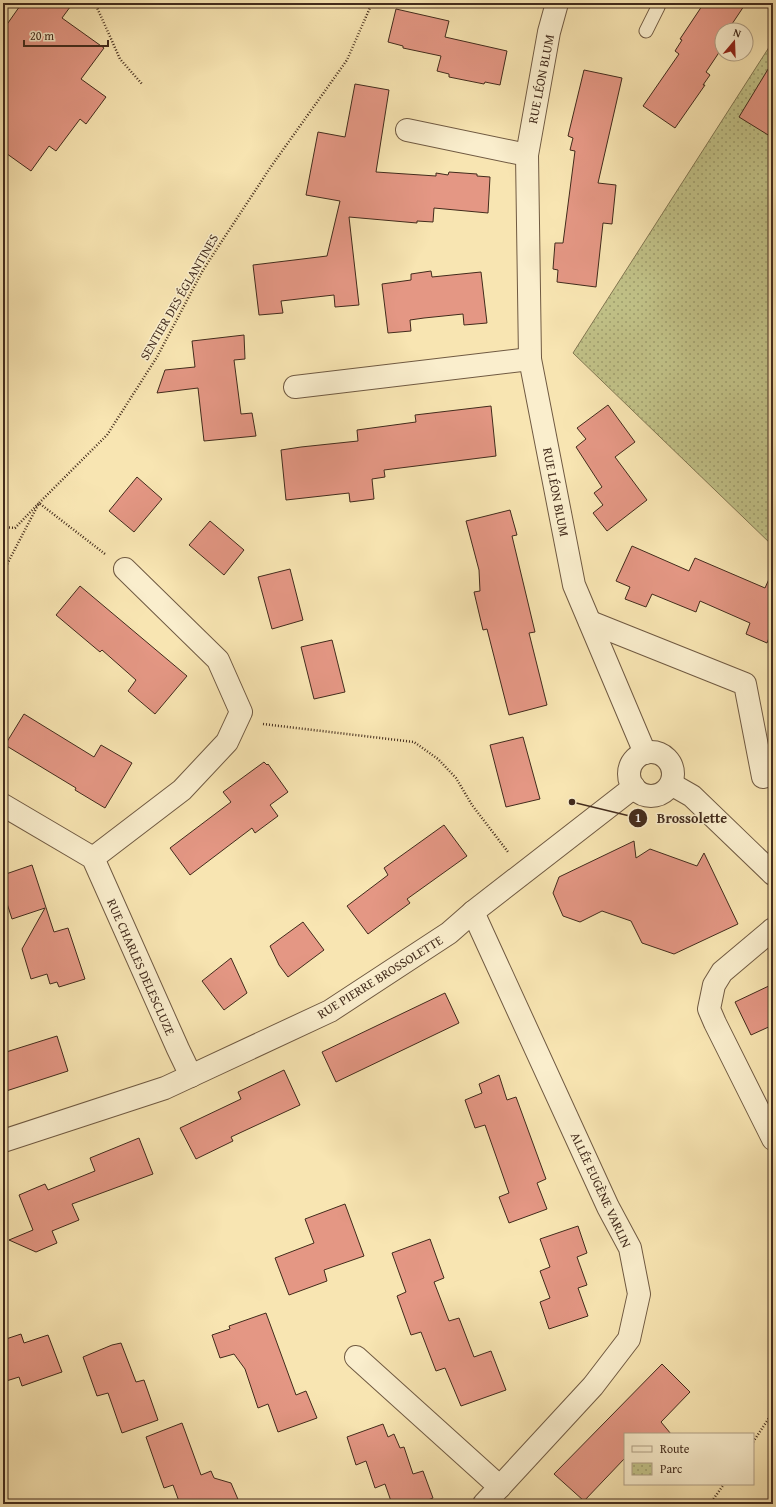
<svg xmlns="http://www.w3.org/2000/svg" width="776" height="1507" font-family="'Gentium Book Plus',serif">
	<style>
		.park { fill: url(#park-dots); stroke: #827752 }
		.building { fill: #e49784; stroke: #422b1c }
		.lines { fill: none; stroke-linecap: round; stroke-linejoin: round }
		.service-casing { stroke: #705a42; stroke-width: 15 }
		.minor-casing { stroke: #705a42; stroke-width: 24 }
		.path { stroke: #422b1c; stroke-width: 2.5; stroke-dasharray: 1 2; stroke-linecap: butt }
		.service { stroke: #faeecd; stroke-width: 13 }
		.minor { stroke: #faeecd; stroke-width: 22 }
		.labels { text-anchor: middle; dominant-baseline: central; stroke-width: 3; stroke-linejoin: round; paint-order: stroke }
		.street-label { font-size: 13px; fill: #422b1c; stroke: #faeecd }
		.leader { fill: none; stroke: #422b1c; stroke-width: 1.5 }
		.callout-dot { fill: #422b1c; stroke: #faeecd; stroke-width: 1.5 }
		.mark-label { font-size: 12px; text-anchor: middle; font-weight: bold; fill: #fff }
		.callout-label { font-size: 14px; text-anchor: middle; font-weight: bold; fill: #422b1c; stroke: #faeecd; stroke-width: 3; stroke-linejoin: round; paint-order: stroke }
	</style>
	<defs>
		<pattern id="park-dots" width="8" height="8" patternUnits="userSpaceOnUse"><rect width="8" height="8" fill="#c2c389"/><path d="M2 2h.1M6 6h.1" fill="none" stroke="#9f9f6f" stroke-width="1.8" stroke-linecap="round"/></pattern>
	</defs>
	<rect width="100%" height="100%" fill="#f8e5b2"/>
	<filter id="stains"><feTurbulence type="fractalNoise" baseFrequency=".005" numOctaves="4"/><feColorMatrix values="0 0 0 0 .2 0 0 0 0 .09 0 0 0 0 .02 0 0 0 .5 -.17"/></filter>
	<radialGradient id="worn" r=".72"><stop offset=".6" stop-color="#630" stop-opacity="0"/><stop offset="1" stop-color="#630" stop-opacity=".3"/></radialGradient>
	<polygon class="park" points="773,41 773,546 573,353"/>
	<g class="building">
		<polygon points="22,3 73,3 62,18 104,48 81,79 106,97 86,124 80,119 56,151 49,146 31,171 3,151 3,30"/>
		<polygon points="704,3 746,3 728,30 722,30 722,48 706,72 710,75 703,85 705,85 675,128 643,106 679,54 675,51 682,40 680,39"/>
		<polygon points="396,9 449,21 445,37 507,51 500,85 485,82 484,84 449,77 449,74 437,71 441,56 403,48 403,46 388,42"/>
		<polygon points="773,61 773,138 739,117"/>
		<polygon points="584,70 622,78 598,183 616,185 612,224 603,223 596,287 557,282 558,270 553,269 555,243 563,243 575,151 570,150 573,138 568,136"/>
		<polygon points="355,84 389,90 376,172 436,176 436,173 448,175 449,172 477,174 477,176 490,177 488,213 434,208 433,222 417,221 417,223 349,217 359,305 335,307 334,295 307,298 281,301 283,313 259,315 253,265 327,256 340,201 306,195 318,132 345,137"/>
		<polygon points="431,271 432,277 481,272 487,323 464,325 463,314 424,318 410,320 411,331 388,333 382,284 411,280 411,274"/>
		<polygon points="244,335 245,359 234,360 241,414 252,413 256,436 204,441 198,388 157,393 165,370 195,367 192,341"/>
		<polygon points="608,405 635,442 615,457 647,500 607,531 593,513 603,505 594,493 602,487 576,447 586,439 577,428"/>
		<polygon points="491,406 496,456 384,470 385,477 372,479 374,499 350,502 349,493 286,500 281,450 301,447 358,441 357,430 416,422 415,415"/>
		<polygon points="137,477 162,499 134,532 109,511"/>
		<polygon points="510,510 517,535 512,536 535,632 529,633 547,705 509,715 487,629 483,630 474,592 480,591 479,570 466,521"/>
		<polygon points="210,521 244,550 224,575 189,545"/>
		<polygon points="632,546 689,571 695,558 765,588 773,570 773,633 771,633 767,643 746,634 750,623 700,601 696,612 652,594 646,607 625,599 630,587 616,581"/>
		<polygon points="290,569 303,620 272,629 258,577"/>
		<polygon points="80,586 187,676 155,714 128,691 136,680 102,650 100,652 56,615"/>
		<polygon points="332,640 345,692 314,699 301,647"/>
		<polygon points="24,714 94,757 101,745 132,763 105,808 75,790 76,788 5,745"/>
		<polygon points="523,737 540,799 506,807 490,745"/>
		<polygon points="264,762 267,765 268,764 288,792 270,805 278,816 255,833 252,828 190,875 170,848 231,802 223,792"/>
		<polygon points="444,825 467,856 407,899 410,903 368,934 347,906 388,875 384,868"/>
		<polygon points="634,841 636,858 650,849 697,866 704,853 738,924 674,954 642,943 631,921 602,911 580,922 563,916 553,893 559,877"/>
		<polygon points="32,865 54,932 68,928 85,979 59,987 57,982 50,984 47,974 31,979 22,949 45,908 12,919 3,891 3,875"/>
		<polygon points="303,922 324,950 288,977 279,965 270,946"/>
		<polygon points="231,958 247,993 224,1010 202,981"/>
		<polygon points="773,984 773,1025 751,1035 735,1002"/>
		<polygon points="445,993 459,1023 336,1082 322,1052"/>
		<polygon points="57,1036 68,1071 3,1092 3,1053"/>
		<polygon points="284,1070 300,1105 231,1137 233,1141 196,1159 180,1128 241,1099 238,1092"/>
		<polygon points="499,1075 507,1100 516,1097 546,1179 537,1183 547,1209 509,1223 499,1197 509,1193 485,1125 475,1128 465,1100 482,1093 479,1084"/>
		<polygon points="139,1138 153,1174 72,1204 79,1220 52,1231 57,1243 36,1252 9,1240 33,1230 19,1195 45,1184 48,1190 95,1171 90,1158"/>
		<polygon points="345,1204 364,1256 324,1270 327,1281 289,1295 275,1258 314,1243 305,1219"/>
		<polygon points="578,1226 587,1253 577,1257 587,1285 578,1288 588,1316 549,1329 540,1302 550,1298 540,1271 550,1267 540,1239"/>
		<polygon points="430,1239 444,1278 434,1282 449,1321 459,1318 474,1357 491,1351 506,1390 461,1406 445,1368 436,1371 421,1332 411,1335 397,1296 406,1292 392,1253"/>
		<polygon points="266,1313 296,1395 306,1391 317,1418 278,1432 268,1404 258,1408 245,1369 234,1354 220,1358 212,1335 230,1329 229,1326"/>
		<polygon points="21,1334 24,1343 48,1335 62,1372 22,1386 19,1377 3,1382 3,1340"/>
		<polygon points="121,1343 136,1382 144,1380 158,1420 122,1433 108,1393 97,1396 83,1357 112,1345"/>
		<polygon points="662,1364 690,1392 661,1422 671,1434 625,1434 625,1458 584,1501 554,1474"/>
		<polygon points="182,1423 201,1475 211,1471 214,1478 231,1483 240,1504 180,1504 173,1485 164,1488 146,1437"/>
		<polygon points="383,1424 388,1437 394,1434 400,1448 404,1447 413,1474 423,1471 433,1498 418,1504 392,1504 385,1484 375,1488 366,1461 356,1465 347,1437"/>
	</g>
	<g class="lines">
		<g class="service-casing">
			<polyline id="service" points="646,31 658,7 655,3"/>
		</g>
		<g class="minor-casing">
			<g id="minor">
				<polyline points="557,3 549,32 527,155 530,359 574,585 645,753"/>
				<polyline points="407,130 527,155"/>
				<polyline points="295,387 530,359"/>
				<polyline points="590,622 745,684 763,777"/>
				<circle cx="651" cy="774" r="22"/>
				<polyline points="671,784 692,796 773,874"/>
				<polyline points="3,805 93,858 178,1049 191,1076"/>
				<polyline points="93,858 182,790 227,742 241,712 218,660 125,569"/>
				<polyline points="473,912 608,1207 630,1248 639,1294 629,1339 593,1386 484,1504"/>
				<polyline points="773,929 722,972 714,985 709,1009 715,1023 773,1139"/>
				<polyline points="3,1141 165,1088 330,1011 449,933 473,912 634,787"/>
				<polyline points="356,1357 500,1487"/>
			</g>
		</g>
		<g class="path">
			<polyline points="95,3 120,59 142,84"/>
			<polyline points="3,527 15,528 39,503 105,554"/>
			<polyline points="3,572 39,503 107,435 157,357 203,270 270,168 347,60 372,3"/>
			<polyline points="263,724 414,742 438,759 456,778 472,805 508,852"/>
			<polyline points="753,1442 773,1412"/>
			<polyline points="710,1504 724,1484"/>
		</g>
		<use href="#service" class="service"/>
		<use href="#minor" class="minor"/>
	</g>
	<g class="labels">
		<g class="street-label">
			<text transform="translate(541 79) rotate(-79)">RUE LÉON BLUM</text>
			<text transform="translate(179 297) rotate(-60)">SENTIER DES ÉGLANTINES</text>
			<text transform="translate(556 492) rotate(79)">RUE LÉON BLUM</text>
			<text transform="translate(141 967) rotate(66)">RUE CHARLES DELESCLUZE</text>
			<text transform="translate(380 977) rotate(-32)">RUE PIERRE BROSSOLETTE</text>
			<text transform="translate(601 1190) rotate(65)">ALLÉE EUGÈNE VARLIN</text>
		</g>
	</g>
	<path class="leader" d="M572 802L638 818"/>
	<g class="callout-dot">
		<circle cx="572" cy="802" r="4"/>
		<circle cx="638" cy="818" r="10"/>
	</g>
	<g class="mark-label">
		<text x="638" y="822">1</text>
	</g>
	<g class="callout-label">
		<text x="692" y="823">Brossolette</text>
	</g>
	<rect width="776" height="1507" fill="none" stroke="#f8e5b2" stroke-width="16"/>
	<rect x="4" y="4" width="768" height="1499" fill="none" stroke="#422b1c" stroke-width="2"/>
	<rect x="8" y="8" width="760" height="1491" fill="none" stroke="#422b1c"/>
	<rect x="624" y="1433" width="130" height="52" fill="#faeecd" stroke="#b0a086"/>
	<rect x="632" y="1446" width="20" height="6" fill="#faeecd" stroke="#b0a086"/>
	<text x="660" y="1453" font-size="12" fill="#422b1c">Route</text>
	<rect x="632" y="1463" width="20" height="12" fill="url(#park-dots)" stroke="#b0a086"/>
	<text x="660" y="1473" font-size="12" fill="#422b1c">Parc</text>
	<g transform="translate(734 42) rotate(19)"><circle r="19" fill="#faeecd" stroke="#b0a086"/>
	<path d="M0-3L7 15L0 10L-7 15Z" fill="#8f2418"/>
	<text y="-6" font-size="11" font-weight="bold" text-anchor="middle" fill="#422b1c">N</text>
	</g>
	<path d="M24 40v6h84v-6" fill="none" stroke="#422b1c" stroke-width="2"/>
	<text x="30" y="40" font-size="12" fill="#422b1c" stroke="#faeecd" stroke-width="3" paint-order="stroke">20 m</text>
	<rect width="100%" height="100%" filter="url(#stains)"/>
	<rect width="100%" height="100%" fill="url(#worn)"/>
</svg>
